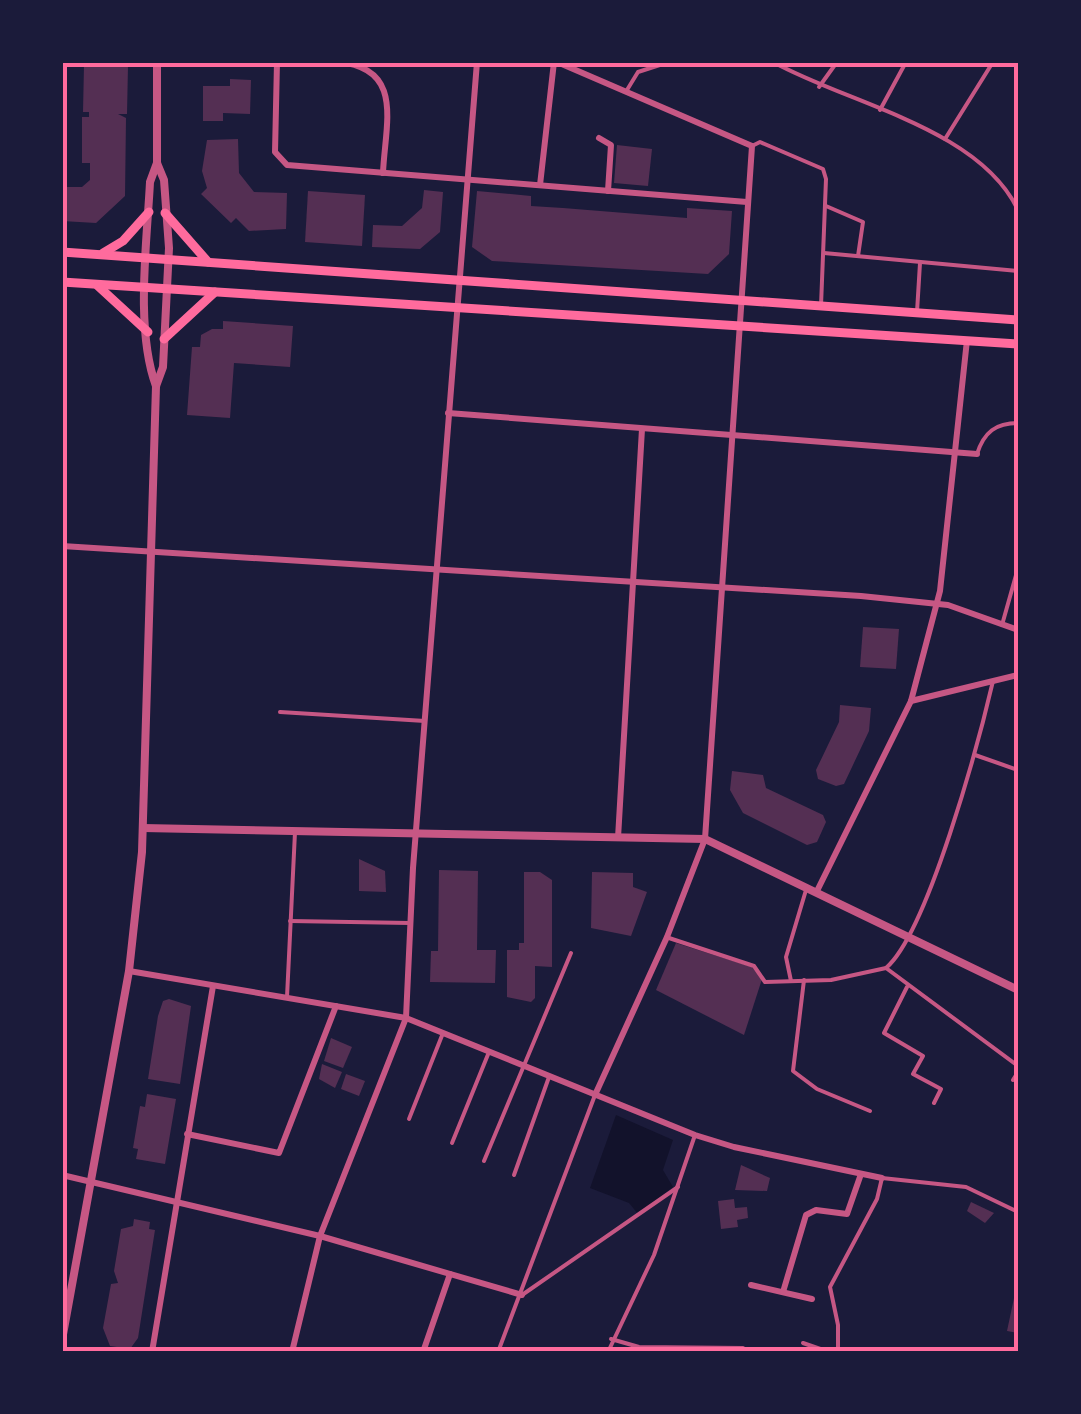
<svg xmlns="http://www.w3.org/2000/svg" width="1081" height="1414" font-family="Rubik,sans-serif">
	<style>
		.water { fill: #12122b }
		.building { fill: #542f53 }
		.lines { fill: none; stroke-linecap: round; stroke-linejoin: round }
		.service { stroke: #c65784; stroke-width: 4 }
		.minor { stroke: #c65784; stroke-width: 6 }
		.tertiary { stroke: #c65784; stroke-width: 8 }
		.secondary { stroke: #ff6b9d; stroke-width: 9 }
		.neatline { fill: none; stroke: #ff6b9d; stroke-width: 4 }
	</style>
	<rect width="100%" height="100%" fill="#1b1b3a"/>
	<polygon class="water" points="616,1115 673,1140 663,1170 673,1187 638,1214 629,1203 590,1188"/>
	<g class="building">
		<polygon points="84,65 128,66 127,114 118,114 126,118 125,196 96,223 62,221 62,178 67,179 66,187 82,187 90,180 90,163 82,163 82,117 89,117 89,112 83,112"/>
		<polygon points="230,79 251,80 250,114 223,113 223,121 203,121 203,86 230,86"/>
		<polygon points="238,139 239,173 254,192 287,193 286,229 249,231 236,218 231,223 201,194 207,188 202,171 207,140"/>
		<polygon points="617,145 652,149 648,186 614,183"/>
		<polygon points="424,190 443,192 440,232 420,249 372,247 373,225 402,226 422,208"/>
		<polygon points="308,191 365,195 362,246 305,242"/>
		<polygon points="477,191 531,196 531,206 563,208 687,218 687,208 732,211 729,254 708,274 492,261 472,247"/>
		<polygon points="223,321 293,326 290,367 234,363 230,418 187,415 192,347 200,347 201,335 212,329 223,329"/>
		<polygon points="863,627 899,629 896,669 860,667"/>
		<polygon points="840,705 871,708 869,731 844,784 836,786 818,779 816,770 839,722"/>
		<polygon points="732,771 763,775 766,788 823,815 826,822 817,842 807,845 743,813 730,790"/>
		<polygon points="359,859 385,871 386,892 359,891"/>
		<polygon points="439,870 478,871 477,950 496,950 495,983 430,982 431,951 438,951"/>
		<polygon points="524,872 540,872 552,880 552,967 535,966 535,998 531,1002 507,997 507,950 519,950 519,943 524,943"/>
		<polygon points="592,872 633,873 633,887 647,892 631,936 591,928"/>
		<polygon points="676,943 752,967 762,979 744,1035 656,990"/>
		<polygon points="169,999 191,1006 180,1084 148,1079 158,1016 163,1001"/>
		<polygon points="331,1038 352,1047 343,1068 324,1061"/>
		<polygon points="322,1064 342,1072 335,1088 319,1079"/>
		<polygon points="346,1074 365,1081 359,1096 341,1089"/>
		<polygon points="147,1094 176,1099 165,1164 136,1159 138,1149 133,1148 140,1106 145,1107"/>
		<polygon points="741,1165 770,1178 767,1191 735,1190"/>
		<polygon points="734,1199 735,1208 747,1207 748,1218 737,1220 738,1227 721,1229 718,1201"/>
		<polygon points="971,1202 994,1213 985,1223 967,1211"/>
		<polygon points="134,1219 150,1222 149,1229 155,1230 138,1338 130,1349 110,1346 103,1328 111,1284 118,1283 114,1271 121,1229 133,1226"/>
		<polygon points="1017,1284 1018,1284 1018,1333 1007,1331"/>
	</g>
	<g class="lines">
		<g class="service">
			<path d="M773,62C849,104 979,128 1018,210"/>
			<polyline points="819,87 837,62"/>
			<polyline points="627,90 638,72 669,62"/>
			<polyline points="880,110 906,62"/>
			<polyline points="945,139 993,62"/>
			<polyline points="752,146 760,142 823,169 826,179 821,306"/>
			<polyline points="826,206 863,222 858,256"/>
			<polyline points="824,253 1018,271"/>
			<polyline points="917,312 920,263"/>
			<path d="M977,454C984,432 996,423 1018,423"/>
			<polyline points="1002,625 1018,568"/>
			<polyline points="280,712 425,721"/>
			<polyline points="975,755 1018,770"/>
			<polyline points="290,921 410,923"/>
			<path d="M669,938L754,966L765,982L831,980L886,968C928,932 979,741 993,681"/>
			<polyline points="886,968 1018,1066"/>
			<polyline points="804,980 793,1071 817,1089 870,1111"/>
			<polyline points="791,981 786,957 806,890"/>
			<polyline points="907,987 884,1033 923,1056 913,1074 941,1089 934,1103"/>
			<polyline points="287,997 295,832"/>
			<polyline points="1013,1080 1018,1072"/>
			<polyline points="409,1119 443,1033"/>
			<polyline points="452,1143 489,1052"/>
			<polyline points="484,1161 571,953"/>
			<polyline points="514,1175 549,1077"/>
			<polyline points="522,1295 678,1187"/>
			<polyline points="611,1339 639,1347 743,1348"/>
			<polyline points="803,1343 829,1352"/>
			<polyline points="498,1352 595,1095"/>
			<polyline points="608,1352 654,1255 695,1135"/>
			<polyline points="838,1352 838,1325 830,1287 877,1199 882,1178 966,1187 1018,1212"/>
		</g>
		<g class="minor">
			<polyline points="277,62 275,152 287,165 747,202"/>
			<path d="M338,62C405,68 385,124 383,173"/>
			<polyline points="557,62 752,146 705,839 667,937 595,1095"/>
			<polyline points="599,138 611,145 608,191"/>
			<polyline points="540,185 554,62"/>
			<polyline points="448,413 977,454"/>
			<polyline points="62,546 861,596 948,605 1018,630"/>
			<polyline points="911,701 1018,675"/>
			<polyline points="618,838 642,429"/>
			<polyline points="817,891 911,701 940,591 967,340"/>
			<polyline points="129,971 406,1018 695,1135 734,1147 882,1178"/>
			<polyline points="187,1134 279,1153 336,1006"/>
			<polyline points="62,1175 320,1236 522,1295"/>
			<polyline points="751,1285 812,1299"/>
			<polyline points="783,1292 806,1215 816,1210 847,1214 861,1174"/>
			<polyline points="152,1352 213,986"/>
			<polyline points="292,1352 320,1236 406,1018 413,868 477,62"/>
			<polyline points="423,1352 450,1274"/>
		</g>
		<g class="tertiary">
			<path d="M156,386C135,329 147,242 150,182L157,163"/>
			<polyline points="143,828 705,839 1018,990"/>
			<polyline points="62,1340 129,971 142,852 156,386 163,367 169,248 164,180 157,163 157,62"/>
		</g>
		<g class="secondary">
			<polyline points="165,213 208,262"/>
			<polyline points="62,252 1018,320"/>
			<polyline points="103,253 123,241 149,212"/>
			<polyline points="62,282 1018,344"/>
			<polyline points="98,286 148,332"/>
			<polyline points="164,339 215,292"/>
		</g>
	</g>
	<rect width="1081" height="1414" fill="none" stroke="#1b1b3a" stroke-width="130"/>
	<rect x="65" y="65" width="951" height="1284" class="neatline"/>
</svg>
